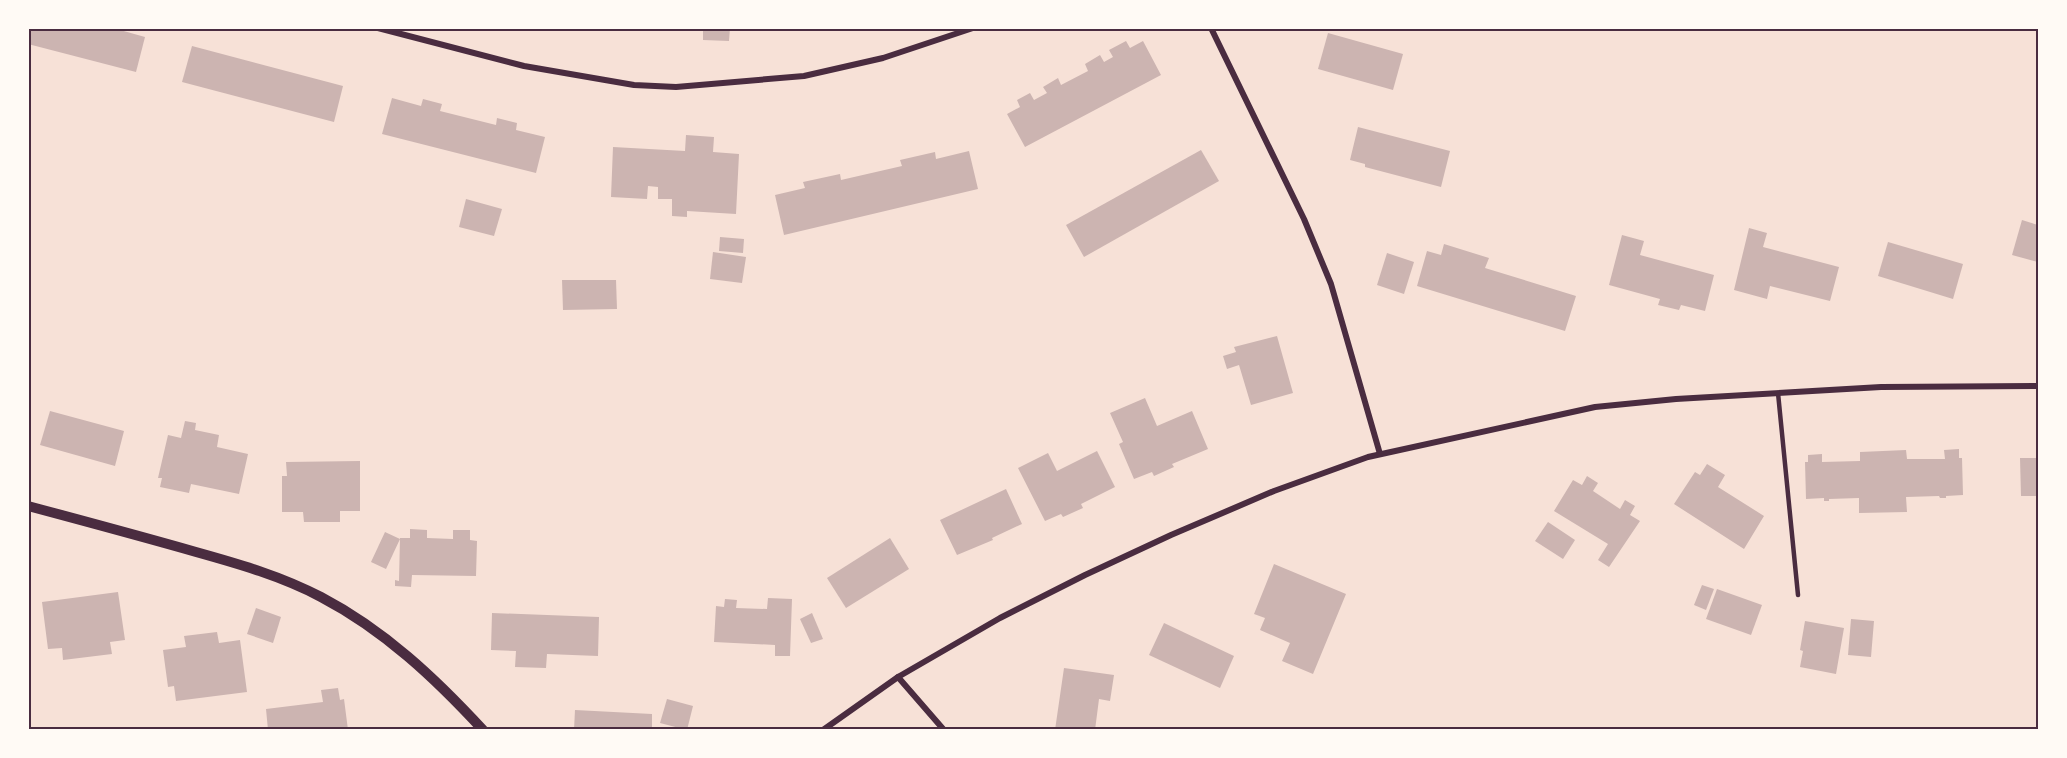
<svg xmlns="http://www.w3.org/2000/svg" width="2067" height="758" font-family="'Source Sans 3',sans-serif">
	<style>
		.building { fill: #ccb4b1 }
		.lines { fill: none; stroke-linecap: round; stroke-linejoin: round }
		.service { stroke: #4a2c40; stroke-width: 4.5 }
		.minor { stroke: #4a2c40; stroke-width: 6 }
		.tertiary { stroke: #4a2c40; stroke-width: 10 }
		.neatline { fill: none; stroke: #4a2c40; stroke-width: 2 }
	</style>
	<rect width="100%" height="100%" fill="#f7e1d7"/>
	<g class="building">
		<polygon points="28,28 113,28 145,37 136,72 28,44"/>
		<polygon points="703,28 730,28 729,41 703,40"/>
		<polygon points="1328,33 1403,54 1393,90 1318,69"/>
		<polygon points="1126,41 1130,48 1143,41 1161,75 1025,147 1007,114 1020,107 1017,100 1030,93 1034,100 1047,93 1043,87 1058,78 1061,85 1088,71 1085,64 1100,55 1104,62 1113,57 1109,50"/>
		<polygon points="192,46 343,86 334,122 182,82"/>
		<polygon points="392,98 421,106 423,99 442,104 440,111 496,125 497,118 517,123 516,130 545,137 536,173 382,134"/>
		<polygon points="1358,127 1450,151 1441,187 1365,167 1365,164 1350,160"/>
		<polygon points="686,135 714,137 713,152 739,154 736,214 687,211 687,217 672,216 672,199 658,199 658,187 648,186 647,199 611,197 613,147 685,151"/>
		<polygon points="1201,150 1219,181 1084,257 1066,225"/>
		<polygon points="969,151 978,189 784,235 775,195 805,188 803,182 840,174 841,180 902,166 900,160 935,152 936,159"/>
		<polygon points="466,199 502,209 494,236 459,227"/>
		<polygon points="2022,220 2038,225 2038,262 2012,255"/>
		<polygon points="1749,228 1767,233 1763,247 1839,267 1830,301 1770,286 1767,299 1734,290"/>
		<polygon points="1622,235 1644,241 1640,255 1714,275 1705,311 1681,305 1679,310 1658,305 1660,299 1609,285"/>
		<polygon points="720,237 744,239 743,253 719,251"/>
		<polygon points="1888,242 1963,264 1953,299 1878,276"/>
		<polygon points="1444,244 1489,258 1485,268 1576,296 1565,331 1417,286 1427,251 1441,255"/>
		<polygon points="713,252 746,257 742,283 710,279"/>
		<polygon points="1387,253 1414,262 1404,294 1377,285"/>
		<polygon points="562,280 616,280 617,309 563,310"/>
		<polygon points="1277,336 1293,393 1251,405 1239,365 1227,369 1223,356 1236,352 1234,347"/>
		<polygon points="1145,398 1157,426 1192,411 1208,449 1172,464 1174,467 1154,476 1152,472 1134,479 1119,444 1123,442 1110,413"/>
		<polygon points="50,411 124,431 115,466 40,445"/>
		<polygon points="185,421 196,423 195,430 219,435 217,447 248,454 239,494 191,484 189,493 160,487 162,478 158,478 168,435 181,438"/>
		<polygon points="1959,449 1959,458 1962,458 1963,495 1946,496 1946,498 1940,498 1939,496 1906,497 1907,512 1859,513 1859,498 1829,499 1829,501 1824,501 1824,498 1806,499 1805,462 1808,462 1808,455 1822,454 1822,462 1860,461 1860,452 1906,450 1907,459 1945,459 1944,450"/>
		<polygon points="1097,451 1115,487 1081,504 1083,508 1063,517 1061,514 1045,521 1018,468 1048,453 1057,471"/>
		<polygon points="2020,458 2038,458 2038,496 2021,496"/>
		<polygon points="360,461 360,511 340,511 340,522 304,522 303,512 282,512 282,476 287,476 286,462"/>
		<polygon points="1707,464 1725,475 1718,487 1764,516 1744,549 1674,504 1695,472 1700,475"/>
		<polygon points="1587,476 1598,483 1593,491 1620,509 1625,500 1635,506 1630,515 1640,521 1609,567 1598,560 1608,544 1554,511 1573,480 1582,485"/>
		<polygon points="1006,489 1022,524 992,538 993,540 957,555 940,520"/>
		<polygon points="1548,522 1575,540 1563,559 1535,541"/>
		<polygon points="410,529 427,530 427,538 453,539 453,530 470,530 470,540 477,541 476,576 412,575 411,587 395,586 395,580 399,581 400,538 410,538"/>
		<polygon points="385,532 400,539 386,569 371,562"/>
		<polygon points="890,538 909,569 846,608 827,578"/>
		<polygon points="1274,564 1346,594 1313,674 1282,661 1290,643 1260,630 1265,618 1254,614"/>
		<polygon points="1702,585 1714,589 1706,610 1694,605"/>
		<polygon points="1717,589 1762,605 1751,635 1706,619"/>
		<polygon points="118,592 125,640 110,642 112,654 63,660 62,648 48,649 42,602"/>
		<polygon points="768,598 792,599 790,656 775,656 775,645 714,642 716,606 724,607 725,599 737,600 736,608 767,609"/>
		<polygon points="256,608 281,617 273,643 247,634"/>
		<polygon points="492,613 599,617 598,656 547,654 546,668 515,667 516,651 491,650"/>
		<polygon points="812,613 823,639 811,643 800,619"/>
		<polygon points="1851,619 1874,621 1871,657 1848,655"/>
		<polygon points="1805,621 1844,628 1836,674 1800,667 1803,651 1800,650"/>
		<polygon points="1164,623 1234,656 1220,688 1149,655"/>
		<polygon points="217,632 219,643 240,640 247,692 176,701 174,686 168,687 163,650 186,647 184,636"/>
		<polygon points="1064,668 1114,675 1110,701 1099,699 1095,730 1055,730"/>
		<polygon points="338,688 340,700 344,699 348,730 268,730 266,709 323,702 321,690"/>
		<polygon points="667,699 693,706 687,730 660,723"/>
		<polygon points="575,710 652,714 652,730 574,730"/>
	</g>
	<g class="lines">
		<polyline class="service" points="1778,393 1798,595"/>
		<g class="minor">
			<polyline points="378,28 524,66 634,85 676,87 804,76 883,58 973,28"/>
			<polyline points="1211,28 1304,219 1331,284 1380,454"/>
			<polyline points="898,677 944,730"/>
			<polyline points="823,730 898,677 1000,618 1085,575 1171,535 1274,491 1368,457 1595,407 1676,399 1881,387 2038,386"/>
		</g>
		<path class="tertiary" d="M28,506C84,521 140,536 196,552C239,564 281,576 321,597C384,630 435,678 483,730"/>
	</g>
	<rect width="2067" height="758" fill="none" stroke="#fffaf5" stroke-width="60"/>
	<rect x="30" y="30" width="2007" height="698" class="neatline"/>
</svg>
